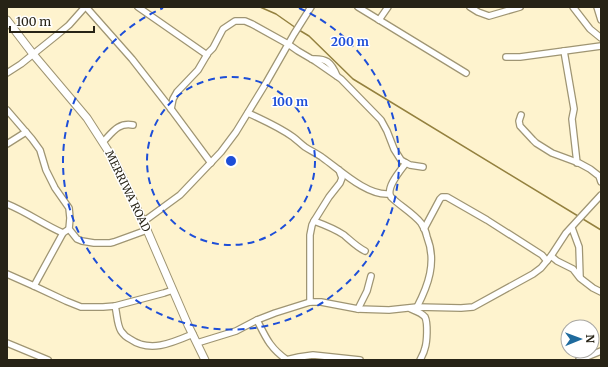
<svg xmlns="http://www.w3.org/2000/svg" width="608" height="367" font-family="Merriweather,serif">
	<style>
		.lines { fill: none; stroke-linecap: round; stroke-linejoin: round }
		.stream { stroke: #94813f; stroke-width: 1.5 }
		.minor-casing { stroke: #9f9573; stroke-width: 8 }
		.tertiary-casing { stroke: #9f9573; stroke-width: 9 }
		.minor { stroke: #fff; stroke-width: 5.5 }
		.tertiary { stroke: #fff; stroke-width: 7 }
		.ring { fill: none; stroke: #1d4ed8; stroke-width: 2; stroke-dasharray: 7 5 }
		.labels { text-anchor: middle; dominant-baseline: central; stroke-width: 3; stroke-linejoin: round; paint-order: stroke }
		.street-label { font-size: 11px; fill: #272316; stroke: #fff }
		.centre { fill: #1d4ed8; stroke: #fff; stroke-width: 2 }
		.ring-label { font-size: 12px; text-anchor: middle; font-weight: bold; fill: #1d4ed8; stroke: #fff; stroke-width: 3; stroke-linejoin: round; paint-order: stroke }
	</style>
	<rect width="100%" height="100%" fill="#fef3ce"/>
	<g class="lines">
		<g class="stream">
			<polyline points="260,7 276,14 296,28"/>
			<polyline points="299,30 309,36 353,79 601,230"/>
		</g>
		<g class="minor-casing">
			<g id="minor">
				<polyline points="86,7 132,59 171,109 211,163"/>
				<polyline points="138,7 207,55"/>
				<polyline points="358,7 466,73"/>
				<polyline points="470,7 478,12 489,16 520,7"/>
				<polyline points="573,7 590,29 601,38"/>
				<polyline points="597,7 601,20"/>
				<polyline points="379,20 388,7"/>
				<polyline points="564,51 574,109 572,119 577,163"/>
				<polyline points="506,57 520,57 601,46"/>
				<path d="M312,59C326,58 331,62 337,76"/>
				<polyline points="7,73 21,64 57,35 69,25 85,7"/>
				<polyline points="171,109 173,99 177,92 198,70 208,53 213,48 223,29 235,21 245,21 252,24 288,44 298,51 315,61 341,79 381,120 387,131 394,149 401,160 406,163 410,165 423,167"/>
				<polyline points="7,110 32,139 40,150 46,170 55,188 69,208 70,218 69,229 77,239 82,241 94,243 110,243 114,242 147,230"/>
				<path d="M248,113C263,120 279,127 293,137C297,140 301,144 305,147C311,151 318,154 323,158C340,170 367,196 389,194"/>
				<polyline points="521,115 519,121 520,126 533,140 536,143 552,153 579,163 590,169 599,176 601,182"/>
				<path d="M103,142C112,133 118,122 133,125"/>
				<polyline points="7,144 26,132"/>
				<path d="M406,163C400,171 385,188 391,197C400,206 413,213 421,223C424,227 426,232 427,237C437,262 428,286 417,307"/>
				<path d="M7,204C27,212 44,225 63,233"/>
				<path d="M314,221C325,225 335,229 344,235C351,241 357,247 365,251"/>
				<polyline points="143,222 180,195 221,152 236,132 266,83 294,34 311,7"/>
				<polyline points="572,228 579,247 580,277"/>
				<polyline points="424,229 440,199 442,197 447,197 487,220 542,255 547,261"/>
				<polyline points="551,256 557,261 573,269 580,278 593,288 601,292"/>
				<polyline points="7,274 34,286 66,301 81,307 103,307 115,306 164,293 173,290"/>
				<polyline points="34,286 63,233 69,229"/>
				<polyline points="310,302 310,235 312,225 314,221 329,197 340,183 342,178 339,170"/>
				<path d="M115,306C117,313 117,325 121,331C123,334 126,337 130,339C150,353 172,343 193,334"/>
				<polyline points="358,309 367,291 371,276"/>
				<path d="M411,309C416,311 422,313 425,317C428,323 427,342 425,348C424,353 422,356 420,360"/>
				<path d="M257,320C266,338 270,348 287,360"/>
				<polyline points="7,343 48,360"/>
				<polyline points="197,343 236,331 257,320 275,313 310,302 321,302 358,309 389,310 417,307 461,308 473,307 533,274 541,268 551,256 566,233 601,195"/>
				<polyline points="286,360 299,357 313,355 360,360"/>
				<polyline points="579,360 601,351"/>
			</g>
		</g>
		<g class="tertiary-casing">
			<polyline id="tertiary" points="7,20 33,54 87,118 114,160 147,230 188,325 205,360"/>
		</g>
		<use href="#minor" class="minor"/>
		<use href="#tertiary" class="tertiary"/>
	</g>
	<g class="ring">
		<circle cx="231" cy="161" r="84"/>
		<path d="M299 8A168 168 0 1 1 163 8"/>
	</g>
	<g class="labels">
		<g class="street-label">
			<text transform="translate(128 191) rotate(64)">MERRIWA ROAD</text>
		</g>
	</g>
	<circle cx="231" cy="161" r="6" class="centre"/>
	<g class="ring-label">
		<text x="350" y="46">200 m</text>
		<text x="290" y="106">100 m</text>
	</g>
	<rect width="608" height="367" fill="none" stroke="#272316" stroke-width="16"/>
	<g transform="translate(580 339) rotate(89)"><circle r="19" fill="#ffffff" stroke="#a9a7a2"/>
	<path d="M0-3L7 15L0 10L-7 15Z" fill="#1e6a9d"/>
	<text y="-6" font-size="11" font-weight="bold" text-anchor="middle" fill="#272316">N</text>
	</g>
	<path d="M10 26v6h84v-6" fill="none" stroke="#272316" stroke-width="2"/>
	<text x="16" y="26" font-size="12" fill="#272316" stroke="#ffffff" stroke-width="3" paint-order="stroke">100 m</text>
</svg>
